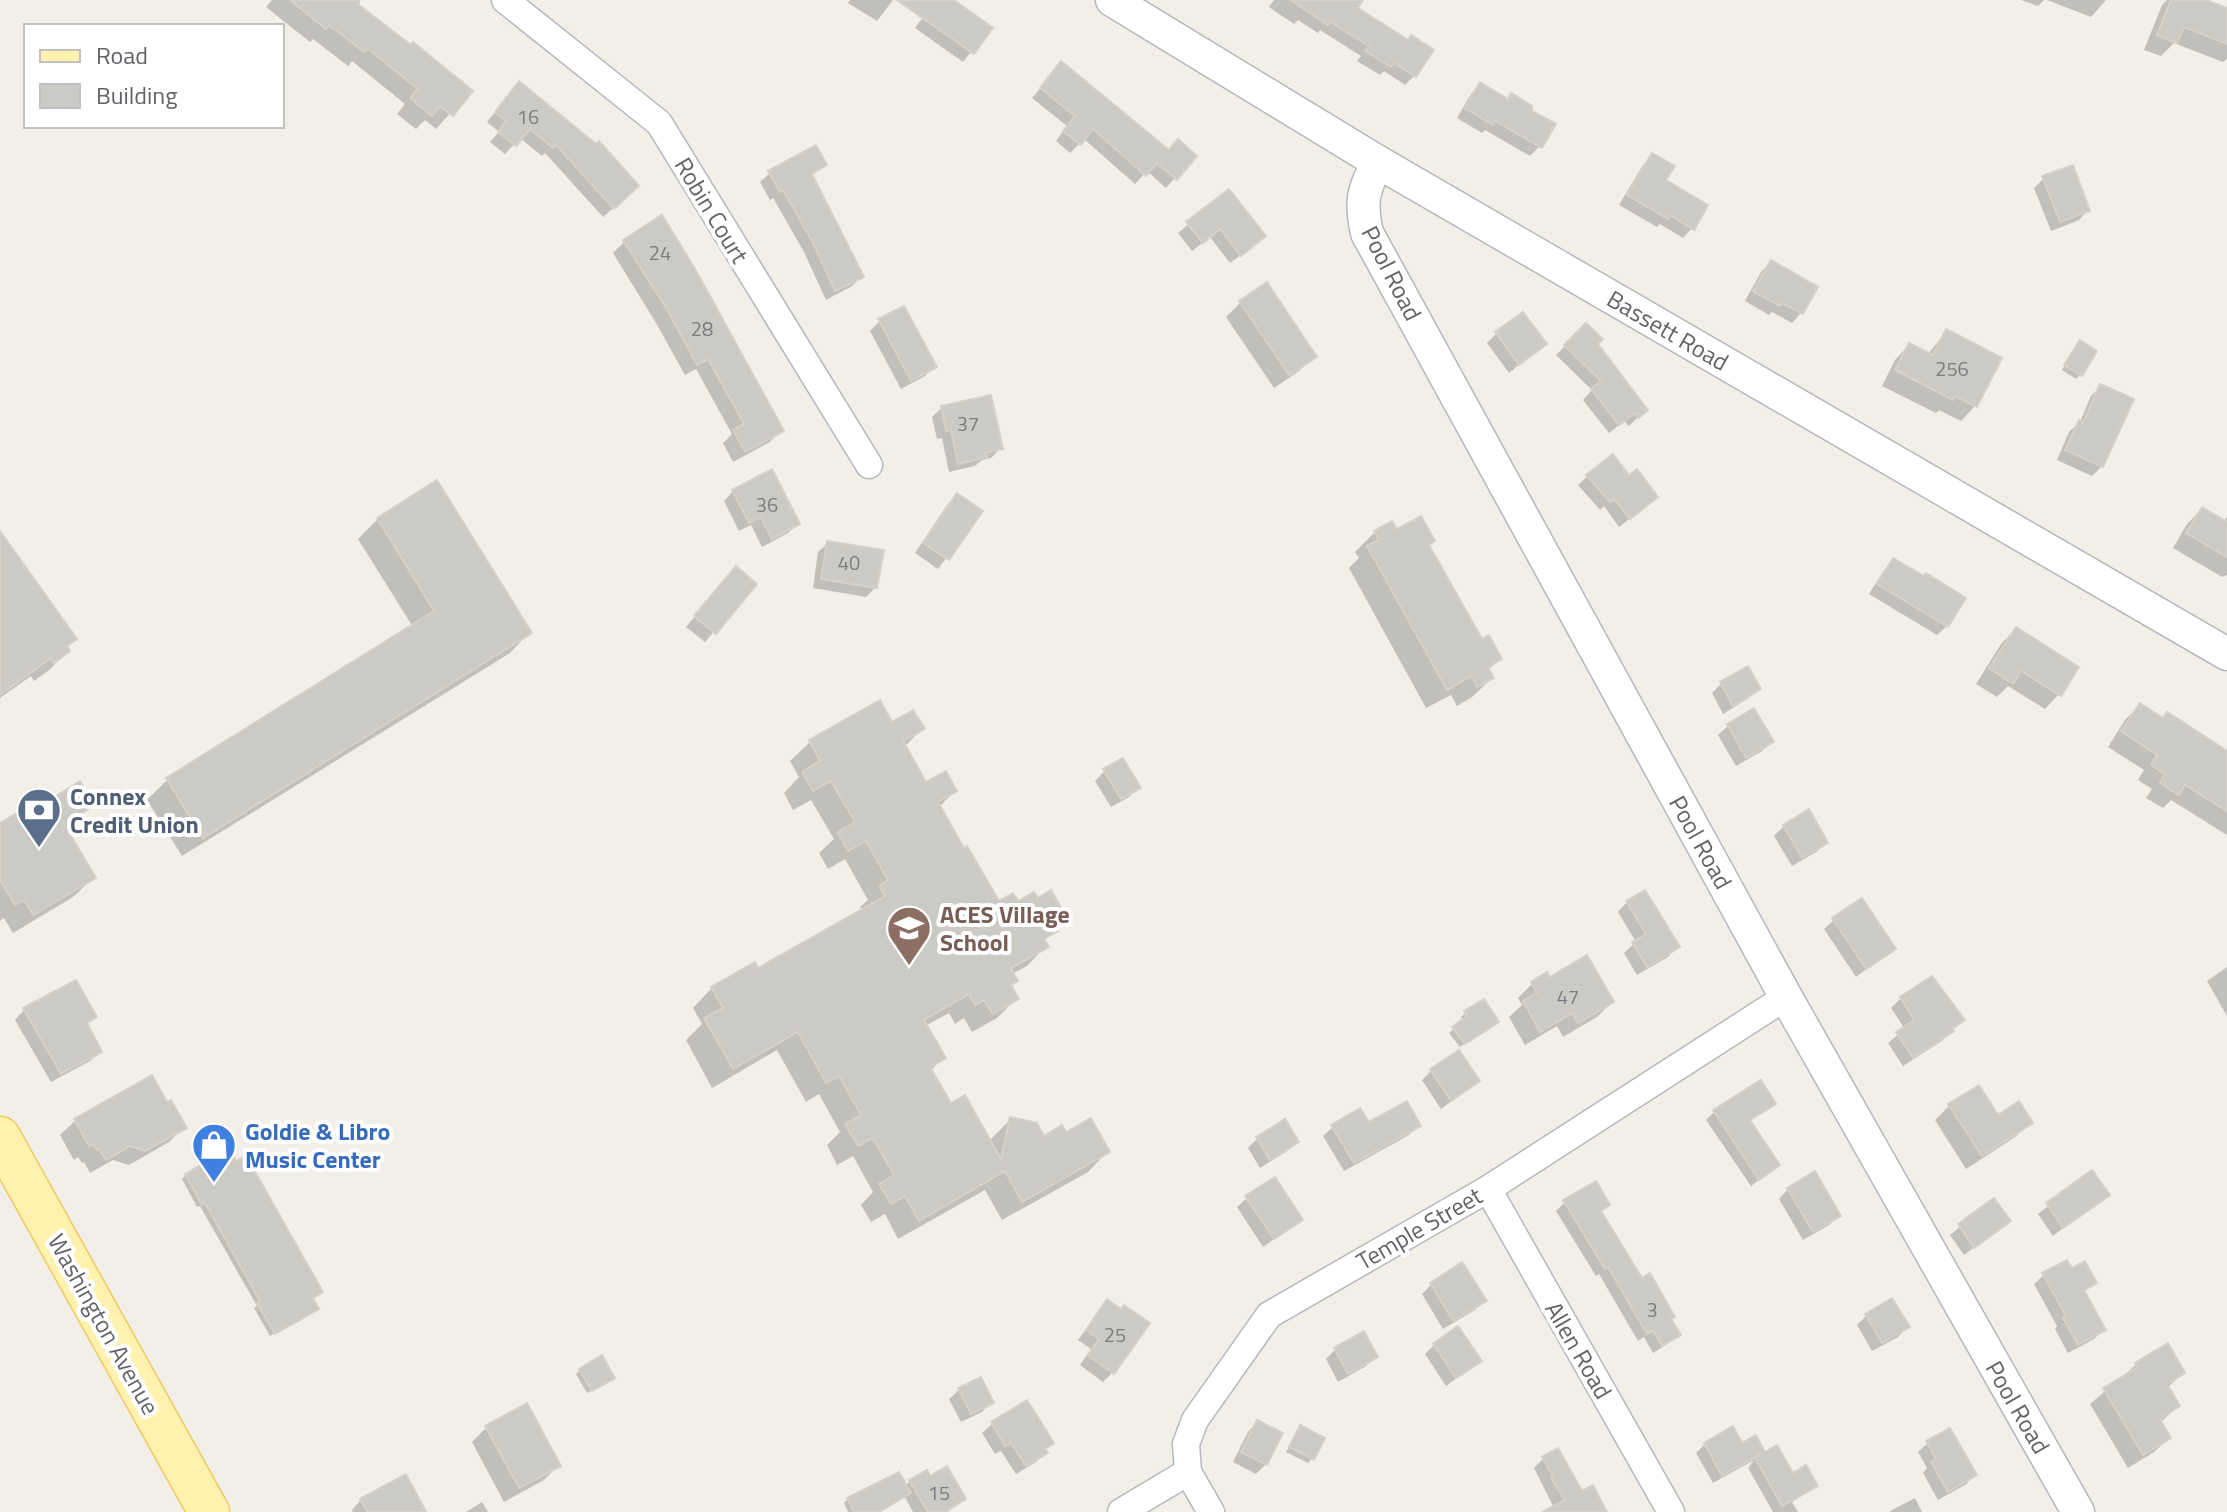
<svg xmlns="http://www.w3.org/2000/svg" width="2227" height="1512" font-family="'Titillium Web',sans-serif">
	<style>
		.shadow { fill: #0003 }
		.building { fill: #cccac5; stroke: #d6d1c6; stroke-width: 2 }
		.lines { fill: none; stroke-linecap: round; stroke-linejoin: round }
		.minor-casing { stroke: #b5b8bc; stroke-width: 29 }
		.tertiary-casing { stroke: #b5b8bc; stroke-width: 35 }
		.primary-casing { stroke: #f2c960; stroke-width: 43 }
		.minor { stroke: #fff; stroke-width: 26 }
		.tertiary { stroke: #fff; stroke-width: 32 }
		.primary { stroke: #fff2af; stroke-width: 40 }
		.labels { text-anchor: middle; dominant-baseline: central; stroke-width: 8; stroke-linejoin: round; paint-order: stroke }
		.number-label { font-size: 20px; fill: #7a7d7f }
		.street-label { font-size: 24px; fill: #5f6368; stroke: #fff }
		.service-label { font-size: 24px; font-weight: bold; fill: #4e5e75; stroke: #fff; text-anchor: start }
		.education-label { font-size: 24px; font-weight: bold; fill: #785e54; stroke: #fff; text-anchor: start }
		.shop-label { font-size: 24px; font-weight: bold; fill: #366cbe; stroke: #fff; text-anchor: start }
	</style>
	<rect width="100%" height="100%" fill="#f1efe8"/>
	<g class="shadow">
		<polygon points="272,0 350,0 470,91 436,129 425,120 416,129 397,114 405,104 352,61 348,66 313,39 310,42 266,7"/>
		<polygon points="850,0 893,0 877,21 848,3"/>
		<polygon points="935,0 950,0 990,28 963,62 915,28"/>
		<polygon points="1274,0 1346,0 1407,42 1414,76 1405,85 1384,71 1380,75 1357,61 1361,56 1320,30 1318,33 1298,20 1294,24 1269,7"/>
		<polygon points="2021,0 2044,0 2038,6"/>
		<polygon points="2047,0 2106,0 2091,17"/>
		<polygon points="2167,0 2201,0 2227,10 2227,59 2223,62 2174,43 2161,56 2144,50 2162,5"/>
		<polygon points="1061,64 1168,152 1194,156 1166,188 1147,171 1135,184 1084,139 1070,153 1056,141 1067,126 1032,98"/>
		<polygon points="1480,85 1507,100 1540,146 1530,156 1485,130 1482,133 1457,118 1471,94"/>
		<polygon points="510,93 627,196 603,217 545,153 542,156 520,138 505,154 490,142 499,132 487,122"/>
		<polygon points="1652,155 1663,181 1692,228 1683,238 1660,224 1657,227 1619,205 1643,165"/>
		<polygon points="825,165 811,176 861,277 852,286 826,300 804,252 773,198 770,200 760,182 770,173"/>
		<polygon points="2044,178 2088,210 2079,220 2051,231 2034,188"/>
		<polygon points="1229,191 1254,245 1230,263 1210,237 1192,251 1178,233"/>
		<polygon points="625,241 781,430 770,442 733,462 723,443 732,434 696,369 685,375 656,323 613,253"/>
		<polygon points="1771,262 1815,288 1801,313 1792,323 1772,312 1769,315 1745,301 1761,272"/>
		<polygon points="1241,302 1314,357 1299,371 1274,388 1226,317"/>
		<polygon points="880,321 934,367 925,376 901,389 870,331"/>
		<polygon points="1586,325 1595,344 1646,409 1629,426 1624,421 1609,433 1583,400 1592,390 1556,355"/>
		<polygon points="1946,332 1975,406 1961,421 1939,410 1936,413 1882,386 1895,360 1909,345 1928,354"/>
		<polygon points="1496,334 1544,344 1509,373 1487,343"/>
		<polygon points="2080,342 2080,375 2076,379 2062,370"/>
		<polygon points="2101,386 2102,466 2092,476 2057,460 2069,432 2080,422 2091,396"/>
		<polygon points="942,408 1001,448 991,458 982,460 975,466 949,472 942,438 937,439 932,417"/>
		<polygon points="1588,476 1646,506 1619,527 1604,506 1600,510 1578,485"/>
		<polygon points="733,491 798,524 788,533 762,547 751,525 739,531 724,501"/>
		<polygon points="957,496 980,512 938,569 915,553 947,505"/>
		<polygon points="2202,509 2223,522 2227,517 2227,575 2222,577 2173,548 2187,524"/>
		<polygon points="378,519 529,633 510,653 182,856 147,800 167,780 413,627 358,539"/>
		<polygon points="1375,532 1396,532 1428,546 1481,642 1500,658 1488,670 1492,678 1472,697 1457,706 1451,695 1426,708 1349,568 1359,558 1355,552"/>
		<polygon points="828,543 876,587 866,597 813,588 818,552"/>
		<polygon points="0,546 74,639 66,648 68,651 48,671 34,681 31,676 0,698"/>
		<polygon points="1894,560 1947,626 1937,635 1869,594 1884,570"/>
		<polygon points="727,578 755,584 705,642 686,627"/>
		<polygon points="2016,629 2059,694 2045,709 2008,686 1997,697 1976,684 2001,644"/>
		<polygon points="1721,684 1758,689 1749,698 1723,714 1712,693"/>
		<polygon points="879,702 892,724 922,729 904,747 926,784 955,791 939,807 998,904 1017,904 1064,918 1044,942 1046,946 1027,966 1012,974 1010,986 1016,999 997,1018 972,1032 964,1018 955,1024 949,1013 925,1026 943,1058 930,1071 950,1106 990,1144 991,1139 1011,1119 1043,1139 1066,1135 1107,1152 1088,1172 1002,1220 985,1190 898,1239 885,1214 871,1222 861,1205 873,1192 853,1156 837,1165 827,1145 840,1132 819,1094 806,1102 777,1050 712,1088 686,1040 702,1024 693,1008 712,988 757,971 863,911 860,907 868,900 845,859 828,869 819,853 834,839 811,800 793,810 784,793 799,777 790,761 810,742"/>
		<polygon points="2140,705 2227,753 2227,835 2171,800 2163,808 2146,798 2152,789 2138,780 2144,770 2108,747 2125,720"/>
		<polygon points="1754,711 1772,742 1762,751 1736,766 1718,735 1728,726"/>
		<polygon points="1105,771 1138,787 1129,797 1111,807 1095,781"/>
		<polygon points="49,802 92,805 65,830 93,878 73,897 13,933 4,918 0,921 0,826"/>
		<polygon points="1784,826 1826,843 1816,852 1792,866 1774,836"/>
		<polygon points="1627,902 1677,947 1668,957 1637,975 1624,953 1636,942 1618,912"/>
		<polygon points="1834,920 1893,948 1856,977 1824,929"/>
		<polygon points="2227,967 2227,1016 2207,981"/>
		<polygon points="1549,979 1612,1002 1597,1017 1563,1037 1557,1026 1525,1045 1509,1017 1522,1005 1518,998 1532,984"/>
		<polygon points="1901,998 1962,1020 1942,1041 1903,1066 1888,1043 1905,1029 1891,1008"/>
		<polygon points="1483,1001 1492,1025 1460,1047 1449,1033 1464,1021 1461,1017 1465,1013"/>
		<polygon points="24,1010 94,1017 86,1025 100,1052 90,1061 51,1082 15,1020"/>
		<polygon points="1431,1071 1478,1081 1441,1109 1422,1080"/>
		<polygon points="151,1077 184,1127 169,1142 129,1165 113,1160 90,1173 84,1162 82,1163 78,1157 74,1160 60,1135 75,1121"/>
		<polygon points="1773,1103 1749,1122 1778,1165 1751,1186 1706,1120 1714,1112"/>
		<polygon points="1950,1105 1998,1117 2030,1123 2015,1137 1966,1169 1935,1120"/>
		<polygon points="1418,1126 1409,1135 1344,1171 1323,1136 1333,1127"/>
		<polygon points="1257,1139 1296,1142 1287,1151 1260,1168 1248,1148"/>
		<polygon points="2092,1173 2107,1194 2053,1236 2038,1214"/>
		<polygon points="186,1175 321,1292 311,1299 312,1313 270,1336 254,1308 257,1306 200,1206 197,1207 182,1179"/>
		<polygon points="1788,1189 1838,1216 1829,1225 1803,1240 1779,1199"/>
		<polygon points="1247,1198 1301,1220 1263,1247 1237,1207"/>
		<polygon points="1993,1200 2008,1221 1964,1255 1950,1235"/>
		<polygon points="1565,1202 1608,1205 1600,1213 1678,1335 1669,1343 1653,1353 1644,1337 1638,1341 1599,1274 1596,1276 1556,1211"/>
		<polygon points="2071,1271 2095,1282 2083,1293 2103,1330 2094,1339 2068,1353 2055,1329 2057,1326 2034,1284 2044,1275"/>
		<polygon points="1431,1285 1484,1300 1475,1310 1443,1329 1422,1294"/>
		<polygon points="1107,1302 1120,1311 1113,1372 1103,1382 1080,1365 1091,1349 1078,1340"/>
		<polygon points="1866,1316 1907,1327 1898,1337 1872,1351 1857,1325"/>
		<polygon points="1434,1345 1479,1361 1446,1386 1425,1354"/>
		<polygon points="1335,1350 1376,1356 1366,1366 1338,1382 1326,1359"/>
		<polygon points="2137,1364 2183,1373 2167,1388 2178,1406 2160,1423 2169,1438 2154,1452 2128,1468 2090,1404"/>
		<polygon points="580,1370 608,1381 587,1393 576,1374"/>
		<polygon points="959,1390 991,1402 982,1412 961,1422 949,1399"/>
		<polygon points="1026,1402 1051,1443 1036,1462 1016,1474 1001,1451 995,1454 982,1433 992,1424"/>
		<polygon points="1257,1422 1266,1464 1256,1474 1233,1462 1248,1432"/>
		<polygon points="486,1428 559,1465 544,1480 504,1502 472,1442"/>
		<polygon points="1301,1428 1312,1458 1308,1463 1286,1452"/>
		<polygon points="1755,1438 1765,1454 1792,1476 1816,1486 1792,1502 1798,1512 1773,1512 1748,1468 1754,1460 1713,1483 1696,1453 1705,1444 1742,1445"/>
		<polygon points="1928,1443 1975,1475 1965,1485 1938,1500 1923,1473 1927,1468 1918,1452"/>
		<polygon points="1544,1458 1581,1494 1605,1512 1556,1512 1534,1468"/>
		<polygon points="910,1481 964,1499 948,1512 913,1512 905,1497 874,1512 848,1512 844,1503 848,1499 905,1486"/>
		<polygon points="1915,1498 1922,1512 1890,1512 1892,1510"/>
		<polygon points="361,1500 424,1512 353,1512 352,1510"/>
		<polygon points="482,1502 488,1512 466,1512"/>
	</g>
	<g class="building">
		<polygon points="290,0 359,0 359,5 411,45 413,42 473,91 453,116 440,106 432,116 410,98 418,89 367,48 364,52 329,25 326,29"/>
		<polygon points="897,0 954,0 993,28 974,54"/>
		<polygon points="1291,0 1363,0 1358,8 1408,40 1411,35 1434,50 1416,77 1394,63 1391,67 1365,51 1369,46 1330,22 1328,25"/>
		<polygon points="2171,0 2206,0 2227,8 2227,44 2184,27 2177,43 2157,35"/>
		<polygon points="1061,61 1169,150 1178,139 1197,156 1177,180 1157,163 1146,176 1093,129 1081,145 1063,131 1075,116 1040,88"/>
		<polygon points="519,81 596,144 599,141 639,186 614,209 556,145 553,148 530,129 516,146 498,132 506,121 495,112"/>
		<polygon points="1480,82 1508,99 1511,93 1532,106 1532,111 1556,124 1542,148 1495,121 1493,125 1465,108"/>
		<polygon points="816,145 827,165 812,174 864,277 835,291 813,243 783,190 780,192 768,171"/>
		<polygon points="1652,153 1675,166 1666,180 1708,205 1694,230 1670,215 1668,219 1627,195"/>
		<polygon points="2073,165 2090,211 2060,222 2042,176"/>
		<polygon points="1229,189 1266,236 1241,256 1220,229 1203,243 1186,222"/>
		<polygon points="662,215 694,267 784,431 745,452 733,430 744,424 708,359 697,365 668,311 623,240"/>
		<polygon points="1771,260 1818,287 1803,314 1782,303 1780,306 1753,291"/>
		<polygon points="1267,282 1317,357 1289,375 1239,301"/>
		<polygon points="904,306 937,367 911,381 878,319"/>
		<polygon points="1523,312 1547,344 1519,365 1495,332"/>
		<polygon points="1586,323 1603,339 1598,344 1648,410 1639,418 1635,413 1619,425 1591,389 1601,381 1564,345"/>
		<polygon points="1946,329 2002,358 1977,407 1955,396 1953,400 1895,370 1909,343 1933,355"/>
		<polygon points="2080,340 2097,351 2082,376 2064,365"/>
		<polygon points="2100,384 2134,399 2103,467 2065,450 2079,420 2083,423"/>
		<polygon points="991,395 1003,449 985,453 987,457 958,464 951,430 946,431 941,406"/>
		<polygon points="1613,454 1629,475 1637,469 1658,497 1630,519 1614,499 1610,502 1586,475"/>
		<polygon points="772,469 800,524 772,539 761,517 749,523 732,490"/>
		<polygon points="437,480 532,633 203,838 166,778 434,611 377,518"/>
		<polygon points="957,493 983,511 949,560 923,543"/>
		<polygon points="2202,507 2227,522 2227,557 2186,533"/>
		<polygon points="1421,516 1435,541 1429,545 1482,639 1489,635 1502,659 1488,667 1494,678 1477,687 1471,676 1447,690 1367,546 1379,540 1374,531 1392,521 1397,529"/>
		<polygon points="0,531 77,639 67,646 70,651 54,663 51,658 0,695"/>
		<polygon points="827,541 884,550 877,588 821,579"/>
		<polygon points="1893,558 1924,576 1926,573 1966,598 1948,627 1877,584"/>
		<polygon points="736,566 757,584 716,634 694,616"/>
		<polygon points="2016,627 2079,667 2061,696 2021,671 2013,684 1989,668"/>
		<polygon points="1748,666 1761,689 1733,706 1720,682"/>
		<polygon points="880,700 892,722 913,710 925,729 903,741 926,782 946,771 957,791 938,802 964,848 967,846 999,901 1013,893 1018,901 1034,892 1038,898 1051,890 1067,918 1055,925 1058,931 1044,939 1049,947 1011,968 1018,981 1011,985 1019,999 993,1014 984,1000 975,1005 969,994 924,1020 946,1058 930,1067 951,1103 965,1095 1001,1159 1010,1117 1037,1123 1044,1136 1062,1125 1066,1132 1091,1118 1110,1152 1022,1202 1005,1171 919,1221 905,1196 891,1204 879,1184 894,1175 873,1138 858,1146 845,1124 861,1115 839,1076 826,1083 798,1032 733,1069 704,1018 723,1008 711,987 755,962 758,968 885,896 879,886 888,880 866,841 848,851 838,832 855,822 831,781 813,791 802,772 820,761 809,740"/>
		<polygon points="2140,703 2163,718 2167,712 2227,751 2227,811 2185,785 2179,795 2160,783 2165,774 2151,765 2157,755 2121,731"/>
		<polygon points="1754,708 1774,742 1746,758 1727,724"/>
		<polygon points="1123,758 1141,788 1121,799 1103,769"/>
		<polygon points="80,781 95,805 64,824 96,878 33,915 24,900 15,905 0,880 0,823 47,796 49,800"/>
		<polygon points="1809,809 1828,843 1802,858 1783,825"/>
		<polygon points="1645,890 1680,947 1647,967 1632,942 1646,934 1626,901"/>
		<polygon points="1862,898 1896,949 1866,969 1832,918"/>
		<polygon points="1587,955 1614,1002 1578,1023 1572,1013 1540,1032 1523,1001 1537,993 1531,982 1547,972 1550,977"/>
		<polygon points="1932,976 1965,1020 1952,1029 1954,1031 1913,1058 1896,1032 1914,1020 1900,997"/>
		<polygon points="76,980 97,1017 87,1023 102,1052 61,1074 23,1008"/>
		<polygon points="1484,999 1499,1022 1465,1044 1452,1027 1467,1016 1464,1011"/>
		<polygon points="1459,1050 1480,1081 1451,1101 1430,1069"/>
		<polygon points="152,1075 167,1102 171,1100 187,1128 145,1151 130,1146 106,1160 99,1149 97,1150 93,1144 89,1146 74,1119"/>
		<polygon points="1761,1080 1776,1104 1750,1120 1780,1165 1759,1180 1713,1110"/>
		<polygon points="1979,1085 1998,1115 2019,1101 2033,1123 1982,1156 1948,1104"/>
		<polygon points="1407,1101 1421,1126 1354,1163 1331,1125 1360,1108 1369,1122"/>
		<polygon points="1285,1119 1299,1142 1270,1160 1256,1137"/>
		<polygon points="229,1148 236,1161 246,1156 323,1292 313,1298 319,1309 275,1334 257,1303 260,1301 205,1203 202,1205 185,1174"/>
		<polygon points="2092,1170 2110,1195 2063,1228 2046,1203"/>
		<polygon points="1815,1171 1841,1216 1813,1232 1787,1188"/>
		<polygon points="1275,1177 1303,1220 1274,1239 1245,1196"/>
		<polygon points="1596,1181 1610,1205 1601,1211 1642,1278 1650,1273 1675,1317 1671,1319 1681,1335 1662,1346 1653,1330 1647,1334 1608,1267 1605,1269 1563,1200"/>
		<polygon points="1994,1198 2011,1221 1974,1248 1958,1224"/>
		<polygon points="2067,1260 2072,1268 2085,1261 2097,1283 2084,1290 2106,1330 2078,1345 2063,1318 2066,1316 2042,1273"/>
		<polygon points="1462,1262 1487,1301 1453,1321 1430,1283"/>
		<polygon points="1892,1298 1910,1327 1882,1343 1865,1314"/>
		<polygon points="1107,1299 1121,1309 1124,1305 1150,1323 1114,1374 1088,1355 1099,1339 1086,1330"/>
		<polygon points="1458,1326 1482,1361 1456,1378 1433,1344"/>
		<polygon points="1364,1331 1378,1357 1348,1374 1334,1348"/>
		<polygon points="2168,1343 2185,1373 2167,1384 2180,1406 2160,1419 2171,1438 2143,1455 2103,1388 2138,1367 2135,1363"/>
		<polygon points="602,1355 615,1378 592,1391 579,1369"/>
		<polygon points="981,1377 994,1403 971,1414 958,1388"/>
		<polygon points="1027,1400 1054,1443 1045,1449 1048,1453 1026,1466 1011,1443 1005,1446 991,1422"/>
		<polygon points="527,1403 561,1466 519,1488 485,1426"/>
		<polygon points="1257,1420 1283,1433 1267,1465 1241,1452"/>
		<polygon points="1300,1425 1325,1438 1314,1460 1289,1447"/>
		<polygon points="1733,1426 1742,1443 1756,1435 1765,1452 1777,1445 1793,1473 1806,1465 1818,1486 1782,1506 1755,1458 1762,1453 1722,1476 1704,1443"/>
		<polygon points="1950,1428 1977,1475 1948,1492 1931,1462 1936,1459 1926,1441"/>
		<polygon points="1558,1448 1582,1491 1593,1485 1607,1512 1542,1512 1565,1500 1551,1478 1553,1477 1542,1457"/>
		<polygon points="947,1466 966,1499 945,1512 928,1512 909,1480 927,1470 930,1476"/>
		<polygon points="899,1472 911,1493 879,1512 854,1512 847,1498"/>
		<polygon points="406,1474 426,1512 367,1512 360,1499"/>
	</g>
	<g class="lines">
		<g class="minor-casing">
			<g id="minor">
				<polyline points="505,0 659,123 869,465"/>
				<polyline points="1488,1189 1671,1512"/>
				<polyline points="1188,1472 1211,1512"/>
				<polyline points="1121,1512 1188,1472 1186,1444 1195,1420 1269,1315 1488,1189 1786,997"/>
			</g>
		</g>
		<g class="tertiary-casing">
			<g id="tertiary">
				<polyline points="1112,0 1378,162 2227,654"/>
				<path d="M1378,162C1363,190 1360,201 1367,233L1786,997L2078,1512"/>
			</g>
		</g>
		<g class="primary-casing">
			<polyline id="primary" points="0,1137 209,1512"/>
		</g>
		<use href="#minor" class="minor"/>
		<use href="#tertiary" class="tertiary"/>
		<use href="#primary" class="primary"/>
	</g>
	<defs>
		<g id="bank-pin" transform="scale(2.3)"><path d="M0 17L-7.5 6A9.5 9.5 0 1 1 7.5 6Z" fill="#5c6f8a" stroke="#fff"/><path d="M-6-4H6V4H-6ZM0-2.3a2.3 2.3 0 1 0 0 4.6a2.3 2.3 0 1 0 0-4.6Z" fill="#fff"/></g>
		<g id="school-pin" transform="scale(2.3)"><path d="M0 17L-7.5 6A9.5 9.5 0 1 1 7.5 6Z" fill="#8d6e63" stroke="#fff"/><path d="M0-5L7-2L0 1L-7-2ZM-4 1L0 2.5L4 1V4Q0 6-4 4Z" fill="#fff"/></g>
		<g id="shop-pin" transform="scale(2.3)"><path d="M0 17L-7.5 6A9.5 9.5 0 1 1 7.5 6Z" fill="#3f7fe0" stroke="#fff"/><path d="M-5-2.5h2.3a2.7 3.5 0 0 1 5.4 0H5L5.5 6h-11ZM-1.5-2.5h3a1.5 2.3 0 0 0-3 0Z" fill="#fff"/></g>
	</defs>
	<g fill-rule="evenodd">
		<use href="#bank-pin" x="39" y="810"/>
		<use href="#school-pin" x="909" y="928"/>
		<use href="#shop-pin" x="214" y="1145"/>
	</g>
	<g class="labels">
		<g class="number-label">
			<text x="528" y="116">16</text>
			<text x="660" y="252">24</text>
			<text x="702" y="328">28</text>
			<text x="1952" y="368">256</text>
			<text x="968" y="423">37</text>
			<text x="767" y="504">36</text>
			<text x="849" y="562">40</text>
			<text x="1568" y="996">47</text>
			<text x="1652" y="1309">3</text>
			<text x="1115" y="1334">25</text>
			<text x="939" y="1492">15</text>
		</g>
		<g class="street-label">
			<text transform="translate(712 210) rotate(59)">Robin Court</text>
			<text transform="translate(1392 273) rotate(63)">Pool Road</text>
			<text transform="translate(1668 330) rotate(30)">Bassett Road</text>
			<text transform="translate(1701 842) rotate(61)">Pool Road</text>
			<text transform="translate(1419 1228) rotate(-30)">Temple Street</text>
			<text transform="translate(104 1324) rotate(61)">Washington Avenue</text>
			<text transform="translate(1579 1350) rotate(60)">Allen Road</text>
			<text transform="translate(2018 1407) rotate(60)">Pool Road</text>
		</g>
		<g class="service-label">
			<text x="70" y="796">Connex<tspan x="70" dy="28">Credit Union</tspan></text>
		</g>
		<g class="education-label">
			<text x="940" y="914">ACES Village<tspan x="940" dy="28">School</tspan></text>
		</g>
		<g class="shop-label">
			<text x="245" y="1131">Goldie &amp; Libro<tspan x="245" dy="28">Music Center</tspan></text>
		</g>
	</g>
	<rect x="24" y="24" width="260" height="104" fill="#ffffff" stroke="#bfc1c3" stroke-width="2"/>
	<rect x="40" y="50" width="40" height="12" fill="#fff2af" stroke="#bfc1c3" stroke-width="2"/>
	<text x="96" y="64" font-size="24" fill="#5f6368">Road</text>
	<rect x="40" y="84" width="40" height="24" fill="#cccac5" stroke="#bfc1c3" stroke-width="2"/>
	<text x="96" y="104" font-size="24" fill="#5f6368">Building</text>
</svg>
